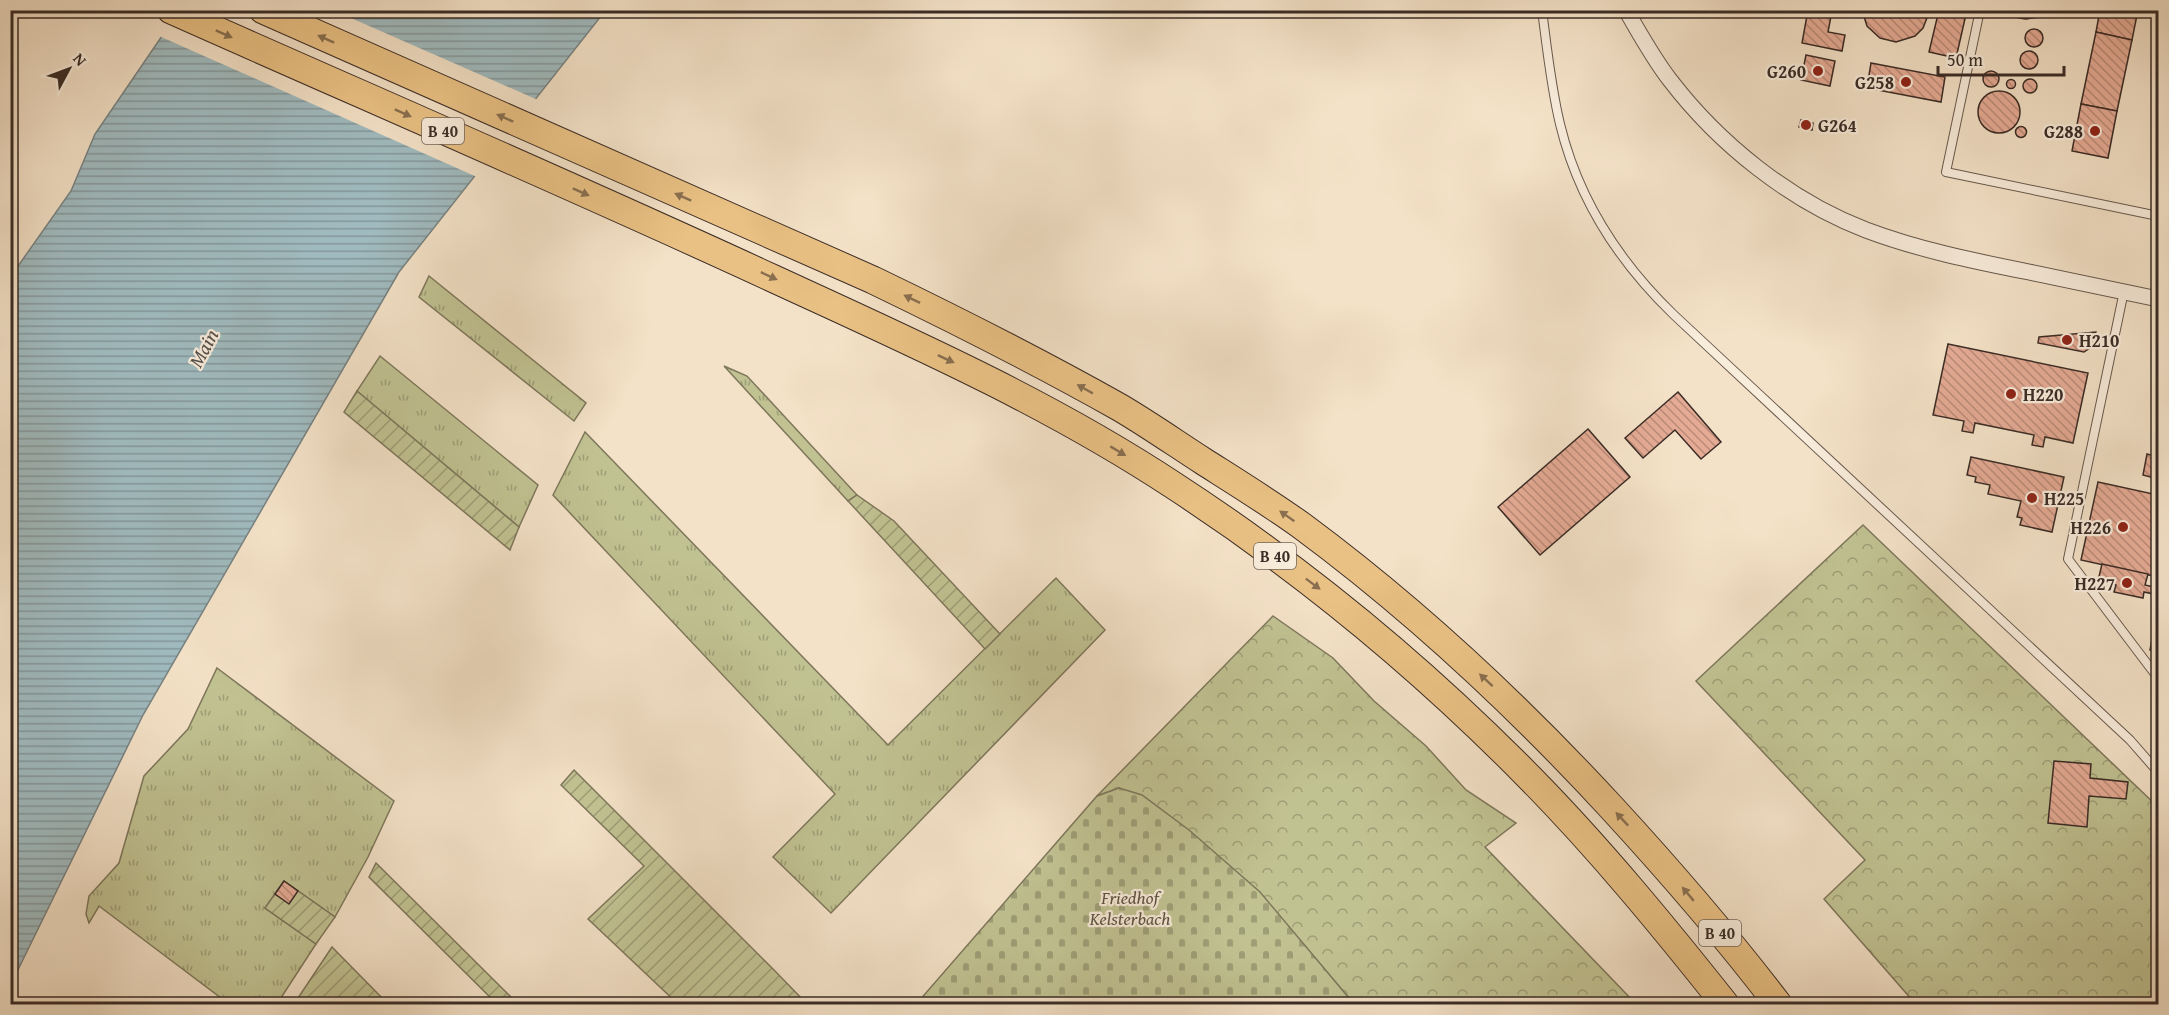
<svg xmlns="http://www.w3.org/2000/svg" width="2169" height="1015" font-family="'Gentium Book Plus',serif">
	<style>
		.grass { fill: url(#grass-tufts); stroke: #7e775c; stroke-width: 1.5 }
		.forest { fill: url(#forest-crowns); stroke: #7e775c; stroke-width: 1.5 }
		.cemetery { fill: url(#cemetery-stones); stroke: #7e775c; stroke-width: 1.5 }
		.garden { fill: url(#garden-furrows); stroke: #7e775c; stroke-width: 1.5 }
		.water { fill: url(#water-rules); stroke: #778282; stroke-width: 1.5 }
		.pier { fill: #f4e2c8 }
		.building { fill: url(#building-back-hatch); stroke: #3a2c26; stroke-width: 1.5 }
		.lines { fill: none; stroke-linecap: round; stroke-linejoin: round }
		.lane-casing { stroke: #685a4e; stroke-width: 10 }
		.street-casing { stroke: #685a4e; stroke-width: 17 }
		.highway-casing { stroke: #3a2c26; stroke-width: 29 }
		.lane { stroke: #f8ecdb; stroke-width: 8 }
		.street { stroke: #f8ecdb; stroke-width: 15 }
		.highway { stroke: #eac184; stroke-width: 27 }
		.oneway { fill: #896f50 }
		.poi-dot { fill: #8f2418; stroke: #f8ecdb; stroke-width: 2 }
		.labels { text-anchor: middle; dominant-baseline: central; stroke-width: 4.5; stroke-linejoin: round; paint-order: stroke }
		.shield { fill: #f8ecdb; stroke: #73665c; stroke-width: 1.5 }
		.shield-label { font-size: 16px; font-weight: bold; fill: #3a2c26 }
		.poi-label { font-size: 18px; font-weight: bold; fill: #3a2c26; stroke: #f8ecdb; text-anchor: end }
		.park-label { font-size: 18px; font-style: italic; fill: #5c5241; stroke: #f8ecdb }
		.water-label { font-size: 20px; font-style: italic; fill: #54504c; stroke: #f8ecdb }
	</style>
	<defs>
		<pattern id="grass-tufts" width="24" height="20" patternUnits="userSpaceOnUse" patternTransform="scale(1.5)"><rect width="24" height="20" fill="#c1c292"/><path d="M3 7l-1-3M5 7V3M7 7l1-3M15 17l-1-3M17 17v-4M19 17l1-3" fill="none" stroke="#9e9e77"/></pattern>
		<pattern id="forest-crowns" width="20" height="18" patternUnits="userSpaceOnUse" patternTransform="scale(1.5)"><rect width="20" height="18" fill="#c1c292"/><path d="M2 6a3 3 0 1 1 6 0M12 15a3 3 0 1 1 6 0" fill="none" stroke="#9e9e77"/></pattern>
		<pattern id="cemetery-stones" width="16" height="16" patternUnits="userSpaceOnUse" patternTransform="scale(1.5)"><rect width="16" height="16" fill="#c1c292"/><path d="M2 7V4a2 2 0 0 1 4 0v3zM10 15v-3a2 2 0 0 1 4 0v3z" fill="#9e9e77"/></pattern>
		<pattern id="garden-furrows" width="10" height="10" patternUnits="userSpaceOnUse" patternTransform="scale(1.5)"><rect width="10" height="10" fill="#c1c292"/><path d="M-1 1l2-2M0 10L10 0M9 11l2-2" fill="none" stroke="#9e9e77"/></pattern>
		<pattern id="water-rules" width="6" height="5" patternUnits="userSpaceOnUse" patternTransform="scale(1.5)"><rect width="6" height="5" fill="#a0bbc0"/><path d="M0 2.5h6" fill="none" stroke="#83989c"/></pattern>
		<pattern id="building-back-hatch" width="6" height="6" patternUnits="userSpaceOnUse" patternTransform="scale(1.5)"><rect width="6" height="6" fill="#e5ab95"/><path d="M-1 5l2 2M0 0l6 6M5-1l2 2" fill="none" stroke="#bb8b79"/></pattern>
	</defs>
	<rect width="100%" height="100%" fill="#f4e2c8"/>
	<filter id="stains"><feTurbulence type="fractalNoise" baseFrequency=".00333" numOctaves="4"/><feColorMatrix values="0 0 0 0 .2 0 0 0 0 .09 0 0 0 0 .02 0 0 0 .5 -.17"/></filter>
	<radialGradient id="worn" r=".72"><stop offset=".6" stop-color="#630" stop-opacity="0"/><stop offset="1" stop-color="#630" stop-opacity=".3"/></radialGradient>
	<g class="grass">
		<polygon points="429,276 586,403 574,421 419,297"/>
		<polygon points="380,356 538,485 519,527 357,391"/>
		<polygon points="724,366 747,376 857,495 848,501"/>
		<polygon points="585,432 888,745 1056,578 1105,630 831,913 773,857 835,794 553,495"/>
		<polygon points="217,668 394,801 368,857 335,917 284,881 265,908 316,944 277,1004 229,1004 99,906 89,923 86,914 89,896 119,863 144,776 188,729"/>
	</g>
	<g class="forest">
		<polygon points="1863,525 2158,807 2158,1004 1926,1004 1913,1001 1824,899 1865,860 1696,681"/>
		<polygon points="1273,616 1333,658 1374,701 1426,746 1466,790 1516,823 1485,847 1636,1004 1354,1004 1260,893 1119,788 1097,796"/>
	</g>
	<polygon class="cemetery" points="1119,788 1142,795 1189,830 1260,892 1354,1004 921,1004 918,1002 1097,796"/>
	<g class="garden">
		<polygon points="357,391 519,527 510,550 344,412"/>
		<polygon points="857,495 894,521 1000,634 985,649 848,501"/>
		<polygon points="574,770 775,971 807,1004 678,1004 588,919 644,866 561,785"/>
		<polygon points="376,863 518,1004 497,1004 369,877"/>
		<polygon points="284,881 335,917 316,944 265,908"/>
		<polygon points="332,947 388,1004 294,1004"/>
	</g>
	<polygon class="water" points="179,11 605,11 399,272 143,715 11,984 11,276 71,191 95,134"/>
	<polygon class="pier" points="176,10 335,11 538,100 477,177 159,36"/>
	<g class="building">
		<polygon points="1808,10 1832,11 1828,32 1845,35 1842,51 1802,43"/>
		<polygon points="1862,10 1930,10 1923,28 1915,36 1896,42 1880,38 1867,26"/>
		<polygon points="1939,10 1967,10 1956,58 1929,52"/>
		<polygon points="2047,10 2039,17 2026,19 2019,18 2008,10"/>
		<polygon points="2100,10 2138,10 2132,40 2096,32"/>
		<circle cx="2034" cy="38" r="9"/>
		<polygon points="2096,32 2132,40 2117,111 2081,104"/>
		<circle cx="2029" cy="60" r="9"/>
		<polygon points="1806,55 1835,61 1830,86 1801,80"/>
		<polygon points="1871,63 1945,77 1941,102 1867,88"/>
		<circle cx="1991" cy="79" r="8"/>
		<circle cx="2030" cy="86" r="7"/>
		<circle cx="2011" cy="84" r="4.5"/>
		<circle cx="1999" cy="112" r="21"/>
		<polygon points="2081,104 2117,111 2108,158 2072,151"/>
		<polygon points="1801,120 1813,123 1812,130 1799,127"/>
		<circle cx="2021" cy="132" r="5.5"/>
		<polygon points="2096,332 2094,345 2084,352 2038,343 2039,337"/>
		<polygon points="1948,344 2088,373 2073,443 2045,437 2043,447 2032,445 2034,435 1975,423 1973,433 1962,431 1964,421 1933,415"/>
		<polygon points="1678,392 1721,442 1701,459 1675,430 1643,458 1625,438"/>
		<polygon points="1588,429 1630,477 1540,555 1498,507"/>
		<polygon points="2147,454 2158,457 2158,479 2143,475"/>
		<polygon points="1971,457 2064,477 2052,532 2020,525 2022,518 2017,517 2021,501 1988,494 1990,485 1975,482 1976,477 1967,475"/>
		<polygon points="2098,482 2158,495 2158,577 2081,560"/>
		<polygon points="2102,564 2148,574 2145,585 2158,588 2158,595 2144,592 2143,598 2114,592 2116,585 2098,581"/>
		<polygon points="2158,608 2158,652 2150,650"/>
		<polygon points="2054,761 2091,764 2090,778 2128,782 2126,799 2089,796 2087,827 2048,823"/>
		<polygon points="284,881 298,891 289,904 275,894"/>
	</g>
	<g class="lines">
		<g class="lane-casing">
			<g id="lane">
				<path d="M1542,10C1547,48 1551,87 1560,124C1578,199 1619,262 1674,315L2130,740L2158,772"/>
				<polyline points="1980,10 1946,172 2158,216"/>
				<polyline points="2124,291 2068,559 2158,678"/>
			</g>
		</g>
		<g class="street-casing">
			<path id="street" d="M1626,10C1640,34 1653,58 1670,80C1719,144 1790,201 1866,230C1919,250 1974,261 2029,272C2072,281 2115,290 2158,299"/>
		</g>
		<g class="highway-casing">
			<g id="highway">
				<path d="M171,10C371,99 573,186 772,278C909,341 1047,402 1173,485C1302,569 1421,667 1529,777C1599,848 1663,926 1725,1004"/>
				<path d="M263,10L873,280C956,320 1039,362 1119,407C1148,424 1175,443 1203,461C1236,482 1270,503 1302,526C1414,609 1516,704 1611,807C1669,870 1726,936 1778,1004"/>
			</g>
		</g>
		<use href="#lane" class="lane"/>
		<use href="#street" class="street"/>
		<use href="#highway" class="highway"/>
	</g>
	<defs><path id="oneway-solid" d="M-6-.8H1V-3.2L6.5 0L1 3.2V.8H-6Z" transform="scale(1.5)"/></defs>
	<g class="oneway">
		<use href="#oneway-solid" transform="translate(224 34) rotate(24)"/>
		<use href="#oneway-solid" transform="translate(326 39) rotate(-156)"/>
		<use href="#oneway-solid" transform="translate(403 113) rotate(24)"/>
		<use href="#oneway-solid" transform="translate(505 118) rotate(-156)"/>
		<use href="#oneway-solid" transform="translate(581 192) rotate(24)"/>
		<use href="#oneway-solid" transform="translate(683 197) rotate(-156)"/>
		<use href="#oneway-solid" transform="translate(769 276) rotate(25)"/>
		<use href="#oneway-solid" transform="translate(912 299) rotate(-154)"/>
		<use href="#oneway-solid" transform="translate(946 359) rotate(25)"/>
		<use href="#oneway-solid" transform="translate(1085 389) rotate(-151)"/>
		<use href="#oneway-solid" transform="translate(1118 451) rotate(31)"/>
		<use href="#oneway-solid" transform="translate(1287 516) rotate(-145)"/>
		<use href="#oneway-solid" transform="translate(1313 584) rotate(37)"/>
		<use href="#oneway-solid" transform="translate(1486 680) rotate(-137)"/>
		<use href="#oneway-solid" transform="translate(1622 819) rotate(-133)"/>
		<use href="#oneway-solid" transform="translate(1688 894) rotate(-130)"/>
	</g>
	<g class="poi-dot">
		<circle cx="1818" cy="71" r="6"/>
		<circle cx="1906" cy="82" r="6"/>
		<circle cx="1806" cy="125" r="6"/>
		<circle cx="2095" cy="131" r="6"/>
		<circle cx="2067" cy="340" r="6"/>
		<circle cx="2011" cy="394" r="6"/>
		<circle cx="2032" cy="498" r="6"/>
		<circle cx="2123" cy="527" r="6"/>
		<circle cx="2127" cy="583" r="6"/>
	</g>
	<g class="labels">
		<g class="shield">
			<rect x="422" y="118" width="42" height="26" rx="4.5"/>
			<rect x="1254" y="543" width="42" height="26" rx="4.5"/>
			<rect x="1699" y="920" width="42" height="26" rx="4.5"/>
		</g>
		<g class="shield-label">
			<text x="443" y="131">B 40</text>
			<text x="1275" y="556">B 40</text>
			<text x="1720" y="933">B 40</text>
		</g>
		<g class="poi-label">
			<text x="1806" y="71">G260</text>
			<text x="1894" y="82">G258</text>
			<text x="1818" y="125" text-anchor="start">G264</text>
			<text x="2083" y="131">G288</text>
			<text x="2079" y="340" text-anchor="start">H210</text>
			<text x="2023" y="394" text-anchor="start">H220</text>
			<text x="2044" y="498" text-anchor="start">H225</text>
			<text x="2111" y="527">H226</text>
			<text x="2115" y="583">H227</text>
		</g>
		<g class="park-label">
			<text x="1130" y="897">Friedhof<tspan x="1130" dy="21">Kelsterbach</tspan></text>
		</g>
		<g class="water-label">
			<text transform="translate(203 348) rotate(-62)">Main</text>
		</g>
	</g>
	<rect width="2169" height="1015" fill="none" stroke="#f4e2c8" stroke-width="36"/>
	<rect x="12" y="12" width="2145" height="991" fill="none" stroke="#3a2c26" stroke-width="3"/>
	<rect x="18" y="18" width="2133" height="979" fill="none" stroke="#3a2c26" stroke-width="1.5"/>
	<g transform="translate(69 69) rotate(49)" stroke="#f8ecdb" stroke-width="4.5" paint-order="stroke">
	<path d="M0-4.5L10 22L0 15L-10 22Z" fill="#3a2c26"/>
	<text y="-9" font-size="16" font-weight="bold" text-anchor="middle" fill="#3a2c26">N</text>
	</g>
	<path d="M1938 66v9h126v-9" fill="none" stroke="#3a2c26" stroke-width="3"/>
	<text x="1947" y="66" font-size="18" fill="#3a2c26" stroke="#f8ecdb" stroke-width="4.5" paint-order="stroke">50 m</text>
	<rect width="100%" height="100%" filter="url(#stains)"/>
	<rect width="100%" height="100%" fill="url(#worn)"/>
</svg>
